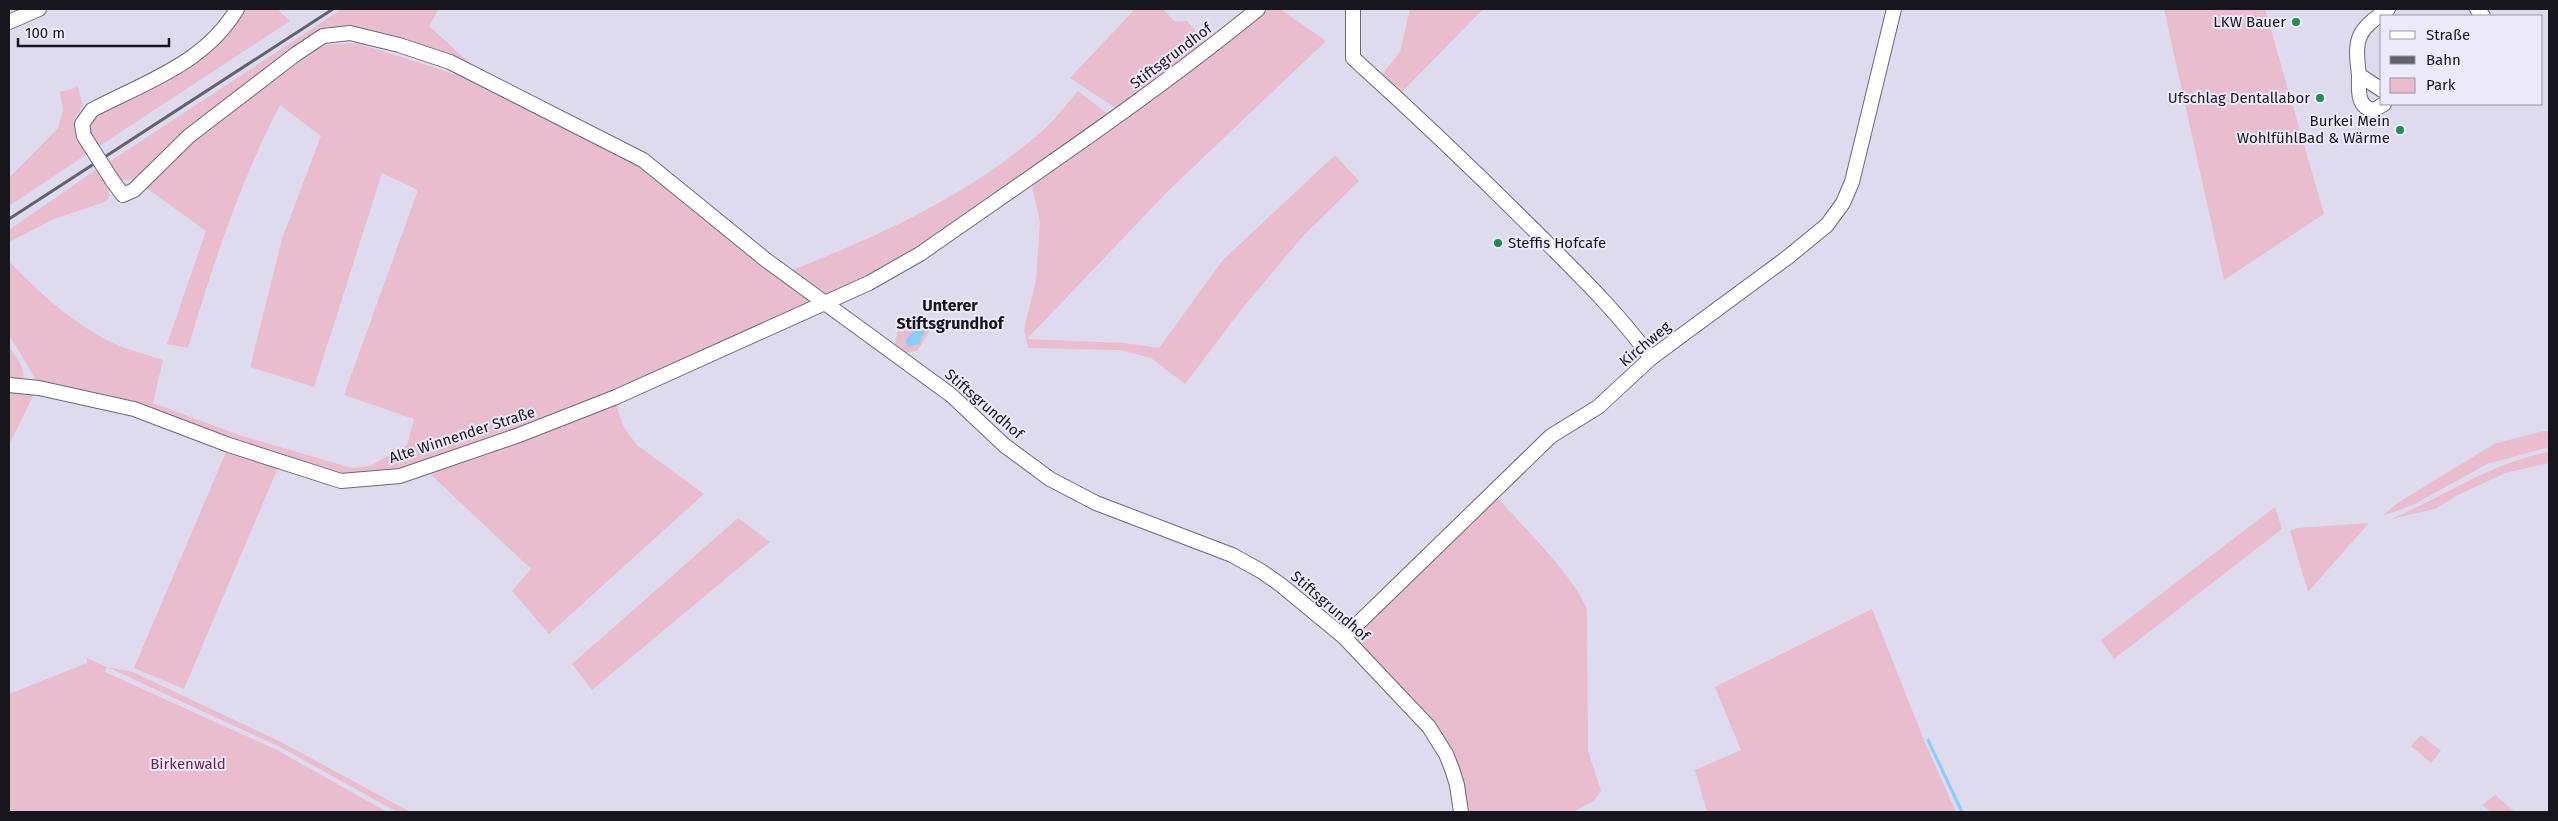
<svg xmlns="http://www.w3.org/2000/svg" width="2558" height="821" font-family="'Fira Sans',sans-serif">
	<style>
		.green { fill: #e9bcce }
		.water { fill: #88cffc }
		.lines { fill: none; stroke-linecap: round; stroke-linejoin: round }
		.stream { stroke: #88cffc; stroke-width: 3 }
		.minor-casing { stroke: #6b6878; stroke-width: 16 }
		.minor { stroke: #fff; stroke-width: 14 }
		.rail { stroke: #64626d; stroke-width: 3 }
		.minor-bridge-casing { stroke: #6b6878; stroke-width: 16; stroke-linecap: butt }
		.minor-bridge { stroke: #fff; stroke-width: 14 }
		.poi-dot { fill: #19904b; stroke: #ece9fb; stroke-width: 2 }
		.labels { text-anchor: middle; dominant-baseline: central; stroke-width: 4; stroke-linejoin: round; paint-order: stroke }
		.poi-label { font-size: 15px; fill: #17161c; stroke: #ece9fb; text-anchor: end }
		.street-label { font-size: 15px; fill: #17161c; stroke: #ece9fb }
		.park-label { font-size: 15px; fill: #74214d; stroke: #ece9fb }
		.neighbourhood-label { font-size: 16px; font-weight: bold; fill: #17161c; stroke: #ece9fb }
	</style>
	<rect width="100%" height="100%" fill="#dfdbee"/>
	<g class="green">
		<path d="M242,9H277L290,21L98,147C88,135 87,128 96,114L204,57L227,31Z"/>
		<polygon points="342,9 439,9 429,26 480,72 345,28 327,27 300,44 140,179 120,180 109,162"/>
		<polygon points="1135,9 1163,9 1174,21 1187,21 1206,44 1122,106 1114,107 1070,78"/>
		<polygon points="1264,9 1280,9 1326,41 1168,191 1027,339 1124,343 1159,348 1223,260 1335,155 1359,181 1303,236 1241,310 1185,384 1151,358 1120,350 1028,348 1024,329 1036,281 1040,222 1031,181"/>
		<polygon points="1410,9 1483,9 1400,94 1380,77 1400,52"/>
		<polygon points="2164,9 2265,9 2324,214 2224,280"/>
		<path d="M357,43L483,83L638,165L808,297L812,302C754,328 697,354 639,380C544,423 446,466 342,478L40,386L9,335V261C37,291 68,319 105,339C122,349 144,353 163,360L153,403L239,435L352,468L370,466L407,445L414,419L344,395L418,190L382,173L314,387L250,367L282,239L321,136L280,105C240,182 213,264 188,348L167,344L206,231L145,187L192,142L257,89L262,90L322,45Z"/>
		<polygon points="78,87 83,107 74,119 76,133 87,154 9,206 9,178 58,128 63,111 60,92"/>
		<path d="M1078,91L1109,115L927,246L829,297L787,272C877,237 966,197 1040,133C1054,121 1066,105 1078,91Z"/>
		<polygon points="97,169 109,187 109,198 105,202 54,219 9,242 9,230"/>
		<polygon points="912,319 924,319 928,324 929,332 917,351 902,353 894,348 898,330"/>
		<path d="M9,346C15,356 28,370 22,382L9,381Z"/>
		<polygon points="9,388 35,392 9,445"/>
		<polygon points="615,402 624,428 637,445 704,494 549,634 512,591 531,569 426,470"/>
		<polygon points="2543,431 2549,431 2549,447 2487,464 2413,505 2382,516 2399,502 2494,444"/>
		<polygon points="229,445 280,463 184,689 134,668"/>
		<path d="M2549,452V463L2505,473L2456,496L2435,509L2391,519C2444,497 2492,462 2549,452Z"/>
		<path d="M1494,499H1499C1522,526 1576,578 1587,610L1588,751L1601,791L1594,801L1573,812H1464L1456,771L1354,642V635Z"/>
		<polygon points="2275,507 2282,529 2114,659 2101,640"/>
		<polygon points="738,518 770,542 592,690 572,664"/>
		<polygon points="2369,523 2308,592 2290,531 2297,528"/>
		<polygon points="1872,609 1924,740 1956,812 1707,812 1695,770 1741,750 1715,687"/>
		<polygon points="87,658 106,667 133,672 283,743 410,812 397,812 282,748 107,667 105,672 277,750 387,812 9,812 9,694 87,663"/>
		<polygon points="2421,735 2441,751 2431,763 2411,746"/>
		<polygon points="2495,795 2514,811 2514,812 2491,812 2482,805"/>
	</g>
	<polygon class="water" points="921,321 926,328 919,344 908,347 905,341 917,327 912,322"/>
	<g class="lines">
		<polyline class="stream" points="1928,740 1962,812"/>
		<g class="minor-casing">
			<g id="minor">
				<path d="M1353,9V58C1415,114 1476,172 1535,231C1576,272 1617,311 1651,358"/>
				<polyline points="2477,9 2483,16"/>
				<polyline points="9,22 39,9"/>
				<path d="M2359,75C2354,37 2357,31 2388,9"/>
				<path d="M2382,90L2359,75C2359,88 2356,108 2374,110L2384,104"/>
				<path d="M84,136L82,124L92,110C146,82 205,63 237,9"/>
				<polyline points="112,180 123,195 134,190 189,136 296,54 323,36 350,33 399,45 450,62 643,160 766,260 951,395 1004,445 1050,479 1096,503 1232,555 1261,571 1281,585 1344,637 1429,727 1446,754 1452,769 1457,785 1461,812"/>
				<path d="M9,385L39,388L134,409L229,445L341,481L400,476L519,435L616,397L869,283L920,254C1034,174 1150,97 1258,9"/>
				<polyline points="1344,637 1551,436 1598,407 1651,358 1788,257 1827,225 1843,203 1852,182 1894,9"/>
			</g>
		</g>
		<use href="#minor" class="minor"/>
		<polyline class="rail" points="9,219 333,9"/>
		<g class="minor-bridge-casing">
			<polyline id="minor-bridge" points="84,136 112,180"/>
		</g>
		<use href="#minor-bridge" class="minor-bridge"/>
	</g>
	<g class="poi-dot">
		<circle cx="2296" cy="22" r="5"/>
		<circle cx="2320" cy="98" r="5"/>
		<circle cx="2400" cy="130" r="5"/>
		<circle cx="1498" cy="243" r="5"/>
	</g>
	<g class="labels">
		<g class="poi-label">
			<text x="2286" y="22">LKW Bauer</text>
			<text x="2310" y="98">Ufschlag Dentallabor</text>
			<text x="2390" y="121">Burkei Mein<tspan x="2390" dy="17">WohlfühlBad &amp; Wärme</tspan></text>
			<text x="1508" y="243" text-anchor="start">Steffis Hofcafe</text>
		</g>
		<g class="street-label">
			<text transform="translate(1171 56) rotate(-37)">Stiftsgrundhof</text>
			<text transform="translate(1645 344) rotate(-40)">Kirchweg</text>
			<text transform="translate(984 404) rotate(41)">Stiftsgrundhof</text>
			<text transform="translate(462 435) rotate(-18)">Alte Winnender Straße</text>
			<text transform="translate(1330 606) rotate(41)">Stiftsgrundhof</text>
		</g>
		<g class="park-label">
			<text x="188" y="764">Birkenwald</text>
		</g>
		<g class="neighbourhood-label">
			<text x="950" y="305">Unterer<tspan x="950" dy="18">Stiftsgrundhof</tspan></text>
		</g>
	</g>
	<rect width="2558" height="821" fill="none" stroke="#17161c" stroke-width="20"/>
	<rect x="2380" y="15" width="162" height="90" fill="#ece9fb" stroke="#9795a2"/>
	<rect x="2390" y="31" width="25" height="8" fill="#ffffff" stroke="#9795a2"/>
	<text x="2426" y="40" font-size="15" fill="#17161c">Straße</text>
	<rect x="2390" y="56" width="25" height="8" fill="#64626d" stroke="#9795a2"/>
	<text x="2426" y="65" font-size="15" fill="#17161c">Bahn</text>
	<rect x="2390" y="78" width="25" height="15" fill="#e9bcce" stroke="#9795a2"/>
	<text x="2426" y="90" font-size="15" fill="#17161c">Park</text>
	<path d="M18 38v8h151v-8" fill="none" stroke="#17161c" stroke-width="2.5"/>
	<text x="25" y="38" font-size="15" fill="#17161c" stroke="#ece9fb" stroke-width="4" paint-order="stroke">100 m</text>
</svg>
